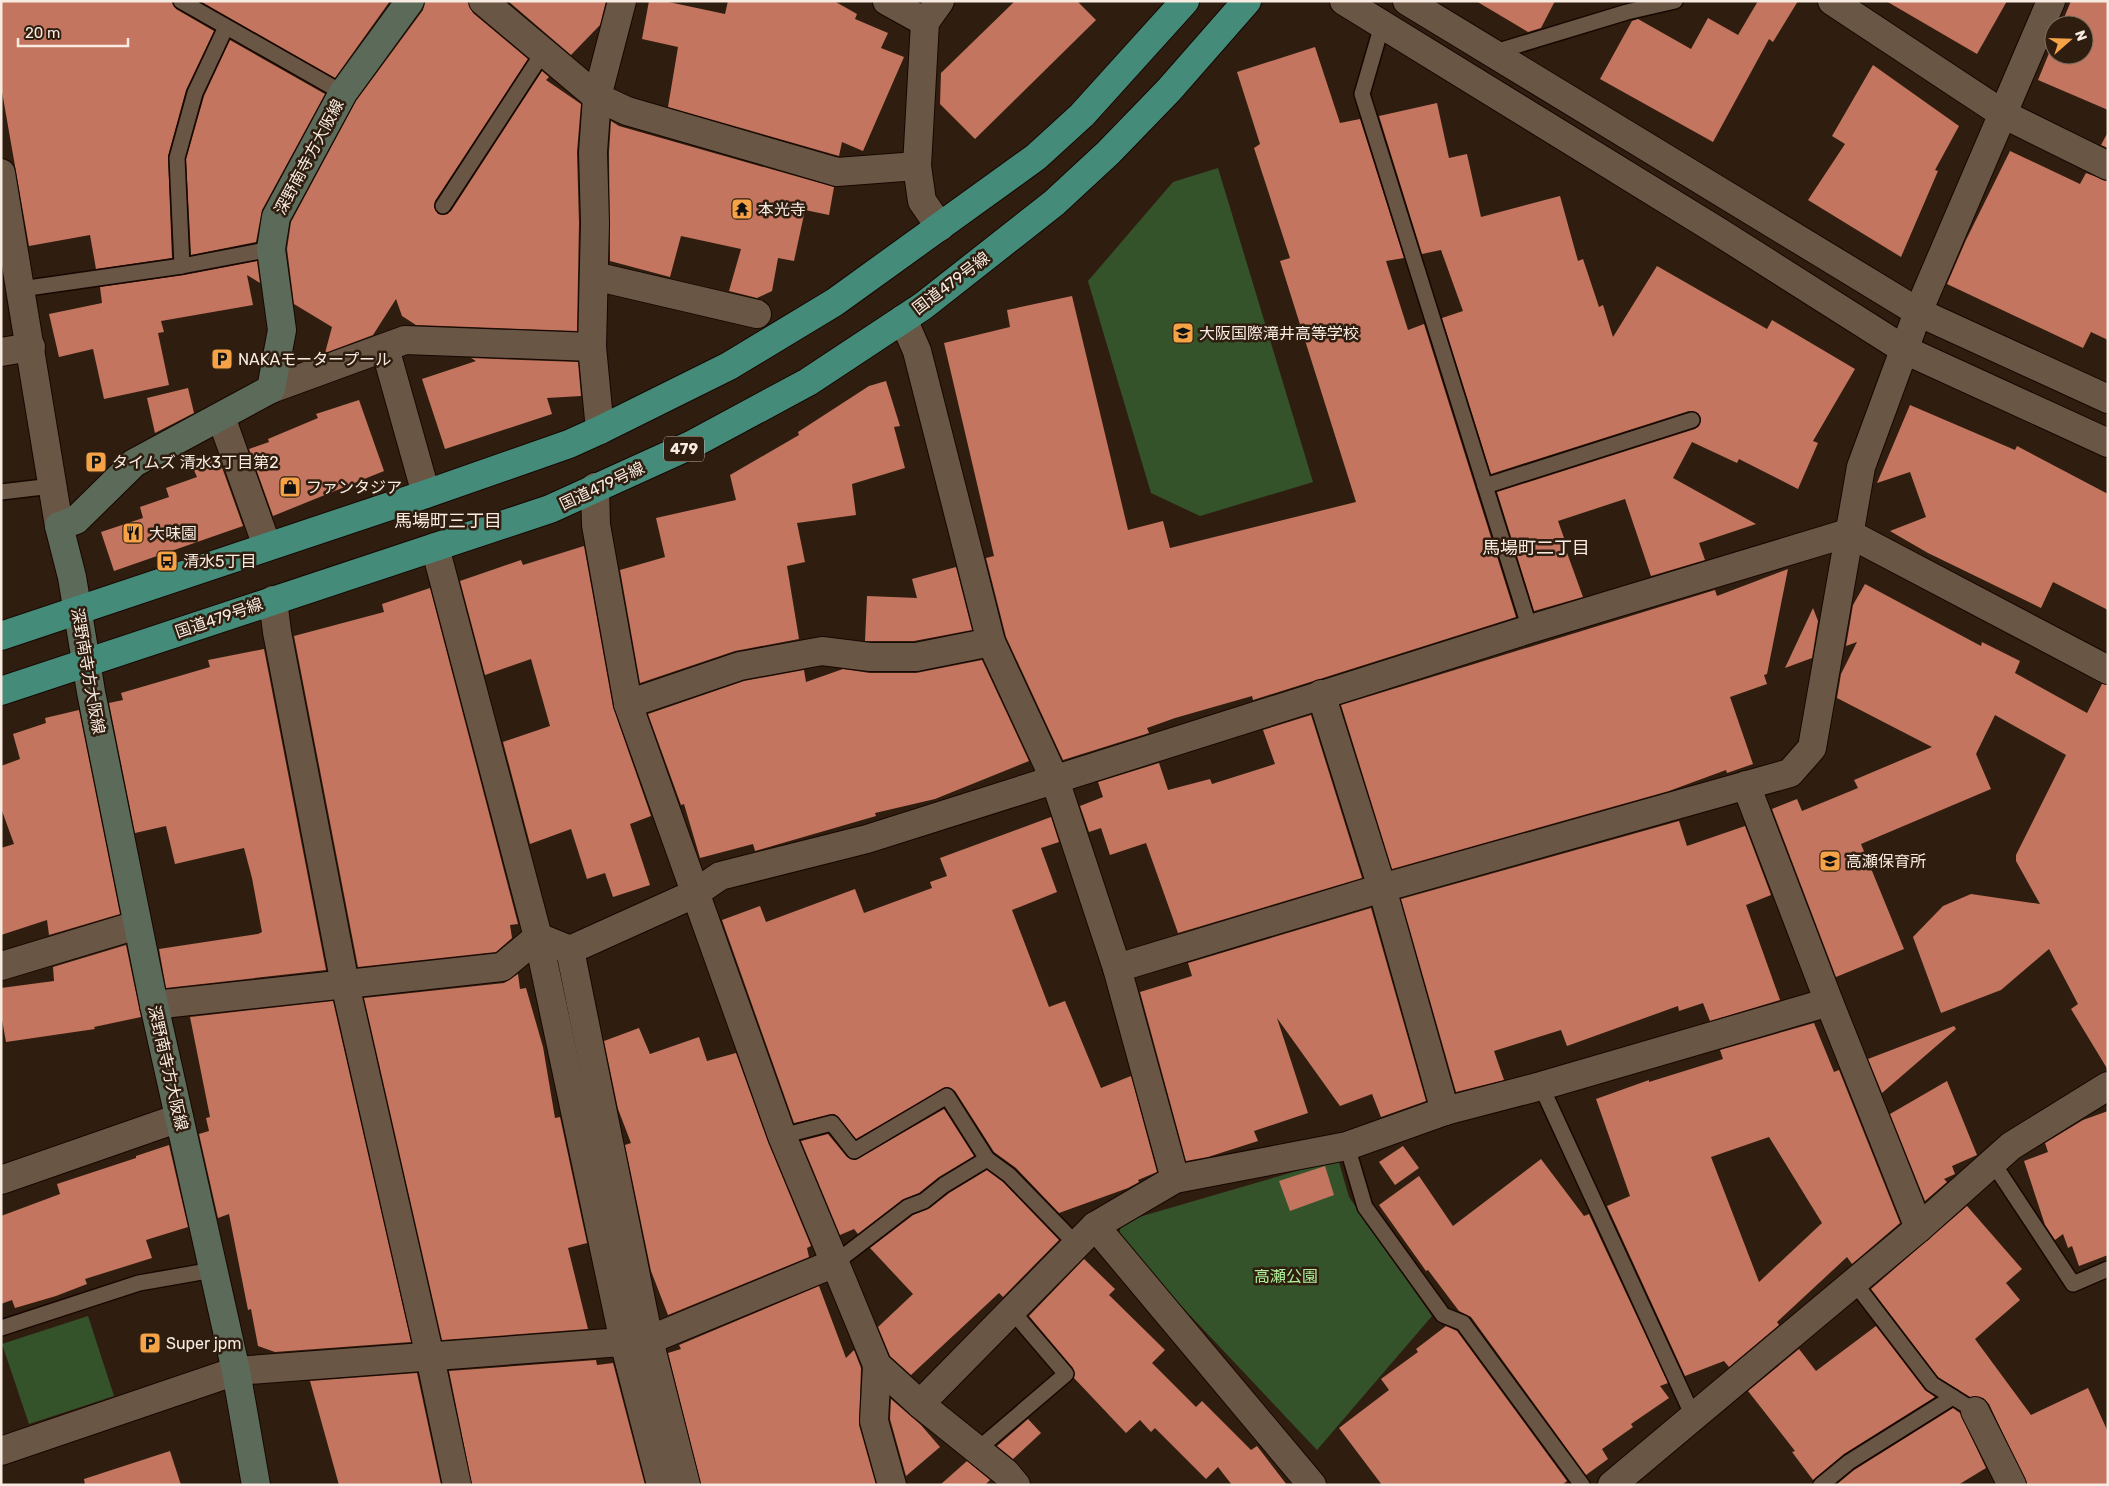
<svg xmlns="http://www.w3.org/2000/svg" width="2109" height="1486" font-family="Rubik,'Noto Sans JP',sans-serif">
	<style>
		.green { fill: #35532b }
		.building { fill: #c4755f; fill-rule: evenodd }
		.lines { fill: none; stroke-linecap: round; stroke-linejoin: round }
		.service-casing { stroke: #170700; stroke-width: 18 }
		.minor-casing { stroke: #170700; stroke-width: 30 }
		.tertiary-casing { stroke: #170700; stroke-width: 30 }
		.secondary-casing { stroke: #170700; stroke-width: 30 }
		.trunk-casing { stroke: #170700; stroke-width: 30 }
		.service { stroke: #6a5645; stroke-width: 15 }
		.minor { stroke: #6a5645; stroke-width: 28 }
		.tertiary { stroke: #6a5645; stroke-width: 28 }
		.secondary { stroke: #5c6a59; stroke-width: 28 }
		.trunk { stroke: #448b7a; stroke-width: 28 }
		.labels { text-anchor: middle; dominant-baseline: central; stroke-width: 5; stroke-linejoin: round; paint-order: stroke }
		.shield { fill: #2f1e0f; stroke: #bcaea3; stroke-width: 1 }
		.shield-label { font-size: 15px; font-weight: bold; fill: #f8ebe2 }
		.street-label { font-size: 16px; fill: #f8ebe2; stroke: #2f1e0f }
		.poi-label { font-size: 16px; fill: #f8ebe2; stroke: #2f1e0f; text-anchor: start }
		.park-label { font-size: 16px; fill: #adf097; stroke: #2f1e0f }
		.neighbourhood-label { font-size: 18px; fill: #f8ebe2; stroke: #2f1e0f }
	</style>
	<rect width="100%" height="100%" fill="#2f1e0f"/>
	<g class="green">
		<polygon points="1218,168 1313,482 1200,516 1151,493 1088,281 1173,182"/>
		<polygon points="1338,1159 1349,1197 1432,1316 1317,1450 1118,1239 1122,1222"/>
		<polygon points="88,1316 114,1396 29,1424 2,1344"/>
	</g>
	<g class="building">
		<polygon points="1,1 172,1 176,9 214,31 186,90 168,156 172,258 96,269 90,235 29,246 1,86"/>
		<polygon points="200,1 390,1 335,78"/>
		<polygon points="425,1 468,1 473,13 528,59 435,201 434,206 438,214 443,215 451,211 542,71 549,77 546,80 581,104 577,152 579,223 577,331 416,325 402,316 396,299 373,335 325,353 332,327 294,304 287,249 291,222 356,101 423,10"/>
		<polygon points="508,1 606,1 600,25 571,55"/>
		<polygon points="649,1 664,1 725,14 728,1 834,1 857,14 855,19 888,33 881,48 904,57 863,151 842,142 839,156 668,107 678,47 642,39"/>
		<polygon points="1015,1 1077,1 1096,20 975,139 940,104 941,73"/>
		<polygon points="1476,1 1555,1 1541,28 1528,32"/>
		<polygon points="1758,1 1798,1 1773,42 1769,39 1713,142 1600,79 1632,21 1638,19 1691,49 1708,18 1738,35"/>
		<polygon points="1886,1 2007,1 1977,54"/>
		<polygon points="2071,1 2108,1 2108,110 2038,80 2054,41 2054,55 2084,55 2084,25 2061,25"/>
		<polygon points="230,40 325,94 262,210 256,242 191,255 186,159 204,96"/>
		<polygon points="1315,47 1340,123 1360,119 1404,258 1386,261 1408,330 1424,324 1516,617 1253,700 1252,696 1175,718 1147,728 1149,733 1063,760 1006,637 986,558 994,556 944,343 1010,327 1007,310 1072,296 1128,530 1163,521 1170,548 1356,502 1280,261 1290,258 1254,148 1260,144 1237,72"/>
		<polygon points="1873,65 1959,126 1935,170 1938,171 1901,257 1808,200 1845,144 1832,136"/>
		<polygon points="1437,103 1449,158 1467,154 1481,217 1560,196 1578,261 1583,259 1599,307 1603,305 1613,337 1657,266 1767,329 1772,320 1855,369 1813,441 1818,443 1798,489 1739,459 1737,463 1692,442 1673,478 1756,524 1699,543 1705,560 1651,576 1625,499 1558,521 1564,538 1562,539 1583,597 1534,611 1497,492 1695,429 1699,426 1701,418 1698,413 1689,411 1491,474 1442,318 1463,311 1441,250 1422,254 1379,116"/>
		<polygon points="611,121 619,126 834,187 829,215 805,210 794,261 778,258 772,291 757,298 729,291 741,249 681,236 670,277 610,261 609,152"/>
		<polygon points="2108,132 2108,148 2101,145"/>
		<polygon points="2010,151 2080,184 2086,173 2108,181 2108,340 2091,332 2083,348 1947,284 1966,240"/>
		<polygon points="257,261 260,283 247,275 253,305 161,321 164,332 158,333 169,385 104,399 93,349 59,357 49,314 102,303 100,287 184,275"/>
		<polygon points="471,358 578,362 581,396 547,398 552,414 445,449 422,379 476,361"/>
		<polygon points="886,381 900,426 894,427 905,468 852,484 856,515 797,523 805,562 787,566 799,639 735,651 640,683 620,570 665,557 656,518 736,500 730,475 799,435 798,432 869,386"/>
		<polygon points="188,388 194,413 155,433 147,398"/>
		<polygon points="359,400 384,471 273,516 249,449 269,442 268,439 318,418 316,414"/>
		<polygon points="1910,405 2015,450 2017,446 2108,494 2108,610 2053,582 2041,608 1928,553 1890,531 1926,517 1910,472 1877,483"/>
		<polygon points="219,459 243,526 114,571 101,532 143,518 140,507 169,497 166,488 197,477 193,468"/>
		<polygon points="584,546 613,707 651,816 630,824 650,885 613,897 605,873 587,879 571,829 530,844 503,742 550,726 531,659 485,675 460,581 521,560 523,565"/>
		<polygon points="956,567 972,630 914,641 865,641 867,596 917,598 912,579"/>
		<polygon points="1788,569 1767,674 1764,675 1767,684 1730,697 1753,764 1727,773 1726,770 1669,791 1392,869 1341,705 1715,590 1717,596"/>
		<polygon points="1865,584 1981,646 1982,642 2020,661 2015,673 2087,713 2102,684 2108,685 2108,1070 2071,1009 2078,1004 2049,949 2001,990 1941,1013 1913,937 1943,906 1971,894 2040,904 2016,861 2016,855 2066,755 1995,715 1976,754 1991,789 1861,844 1904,949 1836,977 1772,809 1797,799 1802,811 1858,788 1854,780 1932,747 1837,698 1841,674 1857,642 1846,646 1853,605"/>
		<polygon points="430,588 518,924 510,925 512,938 496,952 358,967 294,636 384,612 382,604"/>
		<polygon points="1813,608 1818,621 1812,658 1785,668"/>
		<polygon points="264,649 326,970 166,988 159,949 258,934 262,932 252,878 244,848 175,864 166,826 135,833 109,703 123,700 121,693 210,667 208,660"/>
		<polygon points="982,660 1029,761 935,799 875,813 876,816 755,851 753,844 700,858 684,804 681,805 648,714 744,681 804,670 806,682 843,669 870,673 916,673"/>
		<polygon points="79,710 120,914 49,935 47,920 1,935 1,848 14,844 1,808 1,766 20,759 13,734 46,723 45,718"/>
		<polygon points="1311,715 1362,878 1178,933 1146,843 1110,855 1101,828 1089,832 1080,806 1103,797 1098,782 1159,763 1168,790 1210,779 1212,784 1275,764 1263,730"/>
		<polygon points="1051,817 1059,842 1041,848 1057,892 1012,910 1049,1007 1065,1001 1101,1088 1131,1076 1157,1172 1138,1180 1139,1182 1128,1188 1059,1213 1016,1168 994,1152 955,1091 947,1087 856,1139 834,1114 794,1123 722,920 760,906 766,922 855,889 864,913 932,888 930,882 947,876 940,858"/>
		<polygon points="1679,821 1687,846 1745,826 1771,895 1746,905 1780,1000 1710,1021 1703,1003 1679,1011 1678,1006 1567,1046 1561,1030 1494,1051 1504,1080 1456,1092 1401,899"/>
		<polygon points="1371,908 1426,1101 1381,1117 1372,1094 1340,1106 1277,1018 1308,1113 1254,1131 1258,1141 1208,1157 1186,1161 1140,992 1192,976 1188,963"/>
		<polygon points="126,945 141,1017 94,1027 95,1029 6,1042 1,1014 1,988 54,981 53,967"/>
		<polygon points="518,974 520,989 526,988 543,1047 555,1118 560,1117 587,1243 568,1248 588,1329 442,1340 364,998 504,983"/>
		<polygon points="333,1001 411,1342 275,1352 258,1346 251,1309 248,1310 229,1214 218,1218 199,1134 209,1131 206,1118 210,1117 190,1017"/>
		<path d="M1814,1023L1834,1072L1839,1070L1900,1223L1852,1264L1847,1257L1777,1322L1779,1325L1729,1367L1724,1361L1685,1376L1607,1206L1630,1196L1596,1099L1649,1080V1082L1723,1059L1720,1050ZM1769,1137L1822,1223L1759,1282L1711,1157Z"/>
		<polygon points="1954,1026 1956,1029 1882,1093 1868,1059"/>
		<polygon points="639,1028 650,1054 699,1037 707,1061 736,1053 768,1142 811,1246 807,1248 809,1257 668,1315 651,1271 625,1145 631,1143 618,1109 604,1041"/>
		<polygon points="1947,1081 1977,1155 1952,1166 1955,1174 1944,1179 1947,1182 1925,1201 1890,1114"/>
		<polygon points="944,1109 974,1156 939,1177 919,1193 902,1200 858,1234 854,1229 840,1235 801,1141 828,1134 847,1157 855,1160"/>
		<polygon points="2108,1111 2108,1255 2079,1266 2072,1246 2068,1248 2063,1234 2055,1240 2045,1225 2024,1161 2048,1152 2045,1143 2083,1120"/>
		<polygon points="169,1145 188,1227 146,1240 152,1258 85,1279 87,1284 56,1296 15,1308 12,1300 1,1304 1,1216 60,1194 57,1184 136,1158 136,1156"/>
		<polygon points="1403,1146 1419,1168 1395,1185 1379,1162"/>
		<polygon points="1541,1159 1584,1216 1589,1214 1668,1383 1660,1386 1669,1398 1631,1424 1633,1427 1602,1449 1608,1459 1586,1475 1471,1317 1459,1311 1428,1270 1426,1271 1379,1205 1419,1176 1453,1226"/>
		<polygon points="1325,1166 1334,1195 1290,1211 1279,1181"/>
		<polygon points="987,1170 1003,1182 1059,1240 1003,1297 999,1293 911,1375 890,1356 878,1327 913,1294 870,1248 913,1215 930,1208 949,1193"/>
		<polygon points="1967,1206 2022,1269 2006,1283 2020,1300 1975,1339 2031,1415 2088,1388 2108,1432 2108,1485 2027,1485 1989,1404 1983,1398 1970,1397 1938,1377 1871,1289"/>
		<polygon points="1084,1259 1115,1289 1109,1295 1165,1350 1152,1363 1196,1407 1202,1401 1251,1450 1257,1446 1287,1485 1232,1485 1218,1467 1206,1479 1155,1428 1151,1432 1140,1420 1126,1433 1074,1378 1073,1368 1029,1316"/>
		<polygon points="819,1286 846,1358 854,1350 861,1368 859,1425 876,1485 701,1485 668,1353 681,1349 679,1345"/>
		<polygon points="1446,1326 1457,1331 1567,1481 1562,1485 1382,1485 1339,1428 1389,1390 1381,1379 1418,1352 1416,1349"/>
		<polygon points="1876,1326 1925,1390 1935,1397 1844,1454 1813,1480 1792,1452 1795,1451 1748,1391 1799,1349 1816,1371"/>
		<polygon points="596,1360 597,1365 613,1363 645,1485 472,1485 449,1371"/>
		<polygon points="417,1373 441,1485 339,1485 310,1381"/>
		<polygon points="891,1399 921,1425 940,1447 906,1476 890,1419"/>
		<polygon points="1953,1408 1960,1413 1986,1468 1958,1485 1836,1485 1854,1470"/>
		<polygon points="1028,1419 1041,1433 1013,1459 997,1446"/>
		<polygon points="170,1451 181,1485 85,1485 84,1479"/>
		<polygon points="967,1461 990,1480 985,1485 940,1485"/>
	</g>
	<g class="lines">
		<g class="service-casing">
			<g id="service">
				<polyline points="181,1 343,93"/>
				<polyline points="1382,25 1362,94 1530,629"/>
				<polyline points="1492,53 1627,12 1675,1"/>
				<polyline points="443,206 544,51"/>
				<polyline points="182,266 177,158 195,93 226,27"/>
				<polyline points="21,289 182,266 271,249"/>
				<polyline points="1485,486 1692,420"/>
				<polyline points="1,492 52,486"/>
				<polyline points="1541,1086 1693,1416"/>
				<polyline points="782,1136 832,1123 854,1151 947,1096 987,1159"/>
				<polyline points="1347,1146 1365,1207 1443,1315 1463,1323 1582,1485"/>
				<polyline points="1993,1163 2073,1284 2108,1269"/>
				<polyline points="835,1263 908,1207 924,1201 944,1185 987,1159 1009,1175 1077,1245"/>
				<polyline points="1854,1282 1932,1384 1975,1411"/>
				<polyline points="1,1328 139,1283 213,1270"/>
				<polyline points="977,1450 1066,1374 1012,1311"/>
				<polyline points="1821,1485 1849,1462 1953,1397"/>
			</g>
		</g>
		<g class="minor-casing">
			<g id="minor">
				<polyline points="483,1 597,97 627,111 837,172 917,166 922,201 940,227"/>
				<polyline points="887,1 925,22"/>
				<polyline points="1832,1 2003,114 2108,166"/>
				<polyline points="917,166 925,22 940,1"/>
				<polyline points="1,173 59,526"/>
				<polyline points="594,276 757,314"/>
				<polyline points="903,319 917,351 991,642 1055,780 1117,968 1175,1179"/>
				<polyline points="385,348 426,494"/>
				<polyline points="1,352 31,347"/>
				<polyline points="271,389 405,340 592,347"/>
				<polyline points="221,417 267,546"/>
				<polyline points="600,430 592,347 595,223 593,152 597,97 622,1"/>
				<polyline points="595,487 596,525 628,704 782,1136 835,1263"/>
				<polyline points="435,547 538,937 624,1342 661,1485"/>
				<polyline points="273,600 277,632 345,984 430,1357 457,1485"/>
				<polyline points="1321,694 1382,888 1445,1111"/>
				<polyline points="628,704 740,666 822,651 870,657 916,657 991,642"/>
				<polyline points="1746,785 1829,1002 1919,1228"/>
				<polyline points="570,950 649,1340 686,1485"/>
				<polyline points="1,966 137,925"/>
				<polyline points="1117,968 1382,888 1790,773 1812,748 1861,467 1918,312 2051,1"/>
				<polyline points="154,1005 502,967 538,937 570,950 694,894 720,876 867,839 1530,629 1848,533 2108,670"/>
				<polyline points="1,1180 179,1118"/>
				<polyline points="1095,1226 1312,1485"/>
				<polyline points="877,1365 874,1421 892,1485"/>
				<polyline points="920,1404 1006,1473 1016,1485"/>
				<polyline points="1975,1411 2012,1485"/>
				<polyline points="1,1451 236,1371 649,1340 835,1263 877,1365 920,1404 1095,1226 1175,1179 1347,1146 1445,1111 1541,1086 1829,1002"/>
				<polyline points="1612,1485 1919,1228 2011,1146 2108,1086"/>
			</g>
		</g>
		<g class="tertiary-casing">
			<g id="tertiary">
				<polyline points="1344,1 1719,232 1905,350 2108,443"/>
				<polyline points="1407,1 1918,312 2108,399"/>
			</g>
		</g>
		<g class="secondary-casing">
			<polyline id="secondary" points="256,1485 236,1371 154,1005 91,692 72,577 59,526 76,520 134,463 271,389 282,330 271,249 276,217 343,93 410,1"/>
		</g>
		<g class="trunk-casing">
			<g id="trunk">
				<polyline points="1,636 426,494 569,444 600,430 729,366 835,302 1036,157 1082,115 1185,1"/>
				<polyline points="1,691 550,509 691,445 808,382 923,306 1054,203 1108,153 1169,90 1247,1"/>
			</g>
		</g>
		<use href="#service" class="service"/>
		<use href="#minor" class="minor"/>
		<use href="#tertiary" class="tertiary"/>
		<use href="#secondary" class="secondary"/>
		<use href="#trunk" class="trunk"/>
	</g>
	<defs>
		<g id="temple-square" transform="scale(1.125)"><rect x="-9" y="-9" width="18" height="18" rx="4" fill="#f6a247" stroke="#2f1e0f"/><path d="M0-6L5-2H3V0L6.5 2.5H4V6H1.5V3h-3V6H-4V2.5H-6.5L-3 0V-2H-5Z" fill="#111"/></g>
		<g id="school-square" transform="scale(1.125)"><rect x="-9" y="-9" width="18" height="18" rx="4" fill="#f6a247" stroke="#2f1e0f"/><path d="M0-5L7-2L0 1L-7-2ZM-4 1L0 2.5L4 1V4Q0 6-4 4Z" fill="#111"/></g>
		<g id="parking-square" transform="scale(1.125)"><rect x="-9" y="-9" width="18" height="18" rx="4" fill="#f6a247" stroke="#2f1e0f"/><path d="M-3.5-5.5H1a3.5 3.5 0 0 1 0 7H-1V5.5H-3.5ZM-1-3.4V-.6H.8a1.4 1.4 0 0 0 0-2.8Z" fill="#111"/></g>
		<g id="shop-square" transform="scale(1.125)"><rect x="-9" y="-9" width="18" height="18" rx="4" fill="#f6a247" stroke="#2f1e0f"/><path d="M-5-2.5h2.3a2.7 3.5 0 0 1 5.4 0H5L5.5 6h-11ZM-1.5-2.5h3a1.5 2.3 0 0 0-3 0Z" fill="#111"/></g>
		<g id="restaurant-square" transform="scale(1.125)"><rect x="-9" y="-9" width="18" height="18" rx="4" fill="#f6a247" stroke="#2f1e0f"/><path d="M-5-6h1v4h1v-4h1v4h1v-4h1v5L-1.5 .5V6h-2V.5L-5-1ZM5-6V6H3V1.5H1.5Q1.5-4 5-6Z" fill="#111"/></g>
		<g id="bus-square" transform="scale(1.125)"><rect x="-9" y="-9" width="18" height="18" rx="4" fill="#f6a247" stroke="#2f1e0f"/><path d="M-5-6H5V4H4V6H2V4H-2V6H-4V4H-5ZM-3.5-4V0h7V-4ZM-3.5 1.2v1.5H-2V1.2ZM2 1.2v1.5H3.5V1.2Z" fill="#111"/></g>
	</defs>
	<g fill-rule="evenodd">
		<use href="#temple-square" x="742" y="209"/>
		<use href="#school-square" x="1183" y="333"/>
		<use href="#parking-square" x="222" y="359"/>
		<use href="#parking-square" x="96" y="462"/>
		<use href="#shop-square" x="290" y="487"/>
		<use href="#restaurant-square" x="133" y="533"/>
		<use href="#bus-square" x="167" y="561"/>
		<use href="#school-square" x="1830" y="861"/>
		<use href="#parking-square" x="150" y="1343"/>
	</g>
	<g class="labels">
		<rect class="shield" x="664" y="436.5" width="40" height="25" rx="4"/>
		<g class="shield-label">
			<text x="684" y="449">479</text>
		</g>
		<g class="street-label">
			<text transform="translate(309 157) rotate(-62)">深野南寺方大阪線</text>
			<text transform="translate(951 283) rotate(-37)">国道479号線</text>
			<text transform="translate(602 486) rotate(-25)">国道479号線</text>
			<text transform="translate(219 618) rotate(-19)">国道479号線</text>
			<text transform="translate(88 671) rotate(80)">深野南寺方大阪線</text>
			<text transform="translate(168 1068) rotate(77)">深野南寺方大阪線</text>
		</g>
		<g class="poi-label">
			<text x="758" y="209">本光寺</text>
			<text x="1199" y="333">大阪国際滝井高等学校</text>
			<text x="238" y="359">NAKAモータープール</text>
			<text x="112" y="462">タイムズ 清水3丁目第2</text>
			<text x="306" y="487">ファンタジア</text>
			<text x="149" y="533">大味園</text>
			<text x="183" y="561">清水5丁目</text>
			<text x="1846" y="861">高瀬保育所</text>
			<text x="166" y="1343">Super jpm</text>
		</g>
		<g class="park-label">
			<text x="1286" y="1276">高瀬公園</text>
		</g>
		<g class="neighbourhood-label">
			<text x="448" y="521">馬場町三丁目</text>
			<text x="1536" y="548">馬場町二丁目</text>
		</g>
	</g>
	<rect width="2109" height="1486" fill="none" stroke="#f8ebe2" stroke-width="5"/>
	<g transform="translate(2069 40) rotate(70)"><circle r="24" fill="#2f1e0f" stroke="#7f7063"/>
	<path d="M0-4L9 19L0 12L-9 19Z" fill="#f6a247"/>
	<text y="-8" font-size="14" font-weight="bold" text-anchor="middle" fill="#f8ebe2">N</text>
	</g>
	<path d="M18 38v8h110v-8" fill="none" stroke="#f8ebe2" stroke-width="2.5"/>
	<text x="25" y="38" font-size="15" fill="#f8ebe2" stroke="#2f1e0f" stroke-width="4" paint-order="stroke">20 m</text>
</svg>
